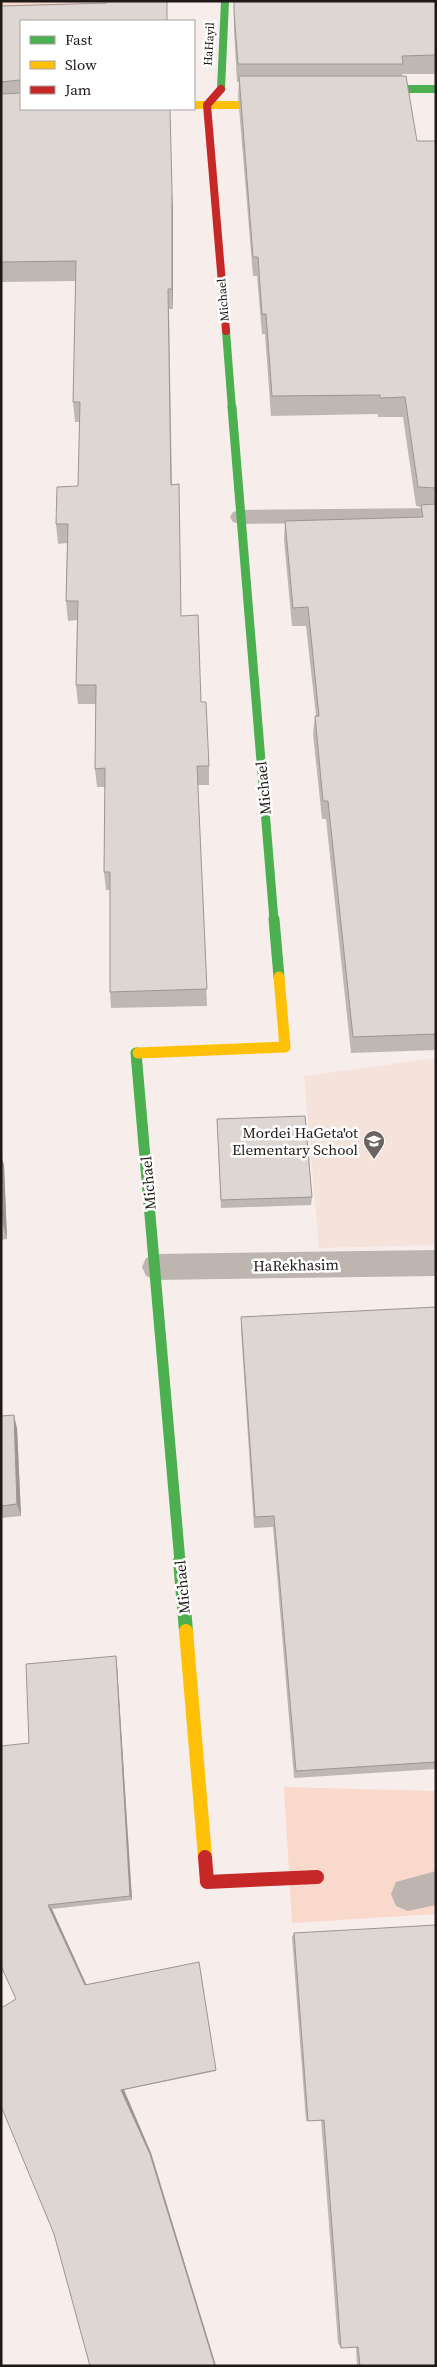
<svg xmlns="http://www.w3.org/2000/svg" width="437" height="2367" font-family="'Source Serif 4',serif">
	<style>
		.built { fill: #f4e2db }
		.green { fill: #f8d9cc }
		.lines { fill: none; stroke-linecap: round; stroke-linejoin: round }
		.street { fill: #beb4b0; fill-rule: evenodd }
		.fast-far3 { stroke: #4caf50; stroke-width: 8 }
		.fast-far2 { stroke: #4caf50; stroke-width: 9 }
		.fast-far1 { stroke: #4caf50; stroke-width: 11 }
		.fast { stroke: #4caf50; stroke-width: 14 }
		.slow-far2 { stroke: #ffc107; stroke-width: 8 }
		.slow-far1 { stroke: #ffc107; stroke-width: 11 }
		.slow { stroke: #ffc107; stroke-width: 14 }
		.jam-far1 { stroke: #c62828; stroke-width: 8 }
		.jam { stroke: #c62828; stroke-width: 14 }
		.wall { fill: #beb8b5 }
		.shaded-wall { fill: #9b9694 }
		.building { fill: #ddd6d3; stroke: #9b9694 }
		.labels { text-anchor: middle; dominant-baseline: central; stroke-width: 5; stroke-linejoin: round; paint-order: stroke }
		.far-street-label { font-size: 12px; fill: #1e1816; stroke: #fff }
		.street-label { font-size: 15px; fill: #1e1816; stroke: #fff }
		.poi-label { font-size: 15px; fill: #1e1816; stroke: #fff; text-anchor: end }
	</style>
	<rect width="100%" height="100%" fill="#f7eeeb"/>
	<polygon class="built" points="436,1058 436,1245 319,1248 304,1076"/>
	<g class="green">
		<polygon points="1,1 83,1 83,8 1,9"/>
		<polygon points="284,1787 436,1791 436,1914 292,1923"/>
	</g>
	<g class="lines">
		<g class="street">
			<polygon points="436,508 436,522 240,524 233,522 230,517 233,512 240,510"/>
			<polygon points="436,1250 436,1276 156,1280 146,1276 142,1267 146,1258 156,1254"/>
			<polygon points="436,1871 436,1905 408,1911 396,1906 391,1894 396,1882"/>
		</g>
		<g class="fast-far3">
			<polyline points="221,89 225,1"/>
			<polyline points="370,89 436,89"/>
			<polyline points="226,331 232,409"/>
		</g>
		<polyline class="fast-far2" points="232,407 274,920"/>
		<g class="fast-far1">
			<polyline points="274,919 279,977"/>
			<polyline points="138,1053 136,1053 180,1562"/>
		</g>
		<polyline class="fast" points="180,1561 186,1631"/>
		<polyline class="slow-far2" points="195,105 277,105"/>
		<polyline class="slow-far1" points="138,1053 285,1047 279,977"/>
		<polyline class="slow" points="186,1631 205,1857"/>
		<polyline class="jam-far1" points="221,89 207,105 226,331"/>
		<polyline class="jam" points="205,1857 207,1882 317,1877"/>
	</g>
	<g class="wall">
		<polygon points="167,1 21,21 21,109 173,210 173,309 169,309 172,485 181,616 201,702 209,766 209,785 198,785 207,1006 111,1008 110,992 110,890 106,890 104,872 105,787 97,787 95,769 96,704 78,704 76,685 77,620 68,621 66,601 67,543 58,544 56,524 78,486 80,422 75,422 73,402 76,281 1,282 1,6"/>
		<polygon points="234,1 436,1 436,74 402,74 402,76 417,141 436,141 436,1050 351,1053 326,819 322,819 313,734 315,716 316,716 306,626 292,626 284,540 285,521 419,518 421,507 416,506 403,417 378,417 378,414 271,416 265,334 262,334 257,276 253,276 238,96 239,82 237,82 234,30"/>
		<polygon points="217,1119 312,1197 311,1205 221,1208"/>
		<polygon points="1,1155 4,1165 7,1239 1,1240"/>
		<polygon points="436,1307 436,1769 294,1778 273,1527 254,1528 241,1330 241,1317"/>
		<polygon points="1,1416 17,1428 21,1516 1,1518"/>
		<polygon points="116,1656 117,1665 132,1900 52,1909 86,1985 199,1962 216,2071 124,2090 151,2153 216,2366 90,2366 16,1999 29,1743"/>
		<polygon points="294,1933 436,2366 357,2366 356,2347 341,2348 338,2343 321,2120 306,2121 292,1937"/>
	</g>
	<g class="shaded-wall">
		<polygon points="172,190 173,210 173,309 172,289"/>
		<polygon points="1,1155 4,1165 7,1239 3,1224 1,1182"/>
		<polygon points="14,1415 17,1428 21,1516 17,1504"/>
		<polygon points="116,1656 117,1665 132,1900 130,1896"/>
		<polygon points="48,1905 52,1909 88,1988 85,1985"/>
		<polygon points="121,2090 124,2090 151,2153 216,2366 215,2366"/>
	</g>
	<g class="building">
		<polygon points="107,1 167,1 167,21 21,21 21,87 19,80 1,82 1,6 107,3"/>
		<polygon points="234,1 436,1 436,55 402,56 403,64 238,64 234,12"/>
		<polygon points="239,76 406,76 417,141 436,141 436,488 418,487 405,397 380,398 380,395 272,396 266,314 262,314 258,257 253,257"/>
		<polygon points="21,93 21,109 170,109 172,190 172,289 168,289 171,485 179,484 181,616 198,615 201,702 206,702 209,766 197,766 207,989 110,992 110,872 104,872 105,768 95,769 96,685 76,685 78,601 66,601 68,524 56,524 57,487 78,486 80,402 73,402 76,261 1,262 1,94"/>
		<polygon points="436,504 436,1034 353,1037 328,801 323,801 315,716 319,716 308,607 293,608 285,521 423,517 421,505"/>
		<polygon points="305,1116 312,1197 221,1200 217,1119"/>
		<polygon points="1,1182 3,1224 1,1224"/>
		<polygon points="436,1307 436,1762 296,1771 274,1516 255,1517 241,1317"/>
		<polygon points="14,1415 17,1504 1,1506 1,1416"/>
		<polygon points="116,1656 130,1896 48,1905 85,1985 199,1962 216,2070 121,2090 150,2154 215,2366 90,2366 54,2234 1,2106 1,2008 16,1999 1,1966 1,1746 29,1743 26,1664"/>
		<polygon points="436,1925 436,2366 360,2366 358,2347 341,2348 324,2120 308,2121 294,1933"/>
	</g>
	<defs>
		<g id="school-pin" transform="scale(1.125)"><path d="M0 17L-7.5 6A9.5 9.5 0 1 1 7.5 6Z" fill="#6a6361" stroke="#fff"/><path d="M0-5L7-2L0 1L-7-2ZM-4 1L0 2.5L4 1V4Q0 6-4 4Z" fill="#fff"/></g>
	</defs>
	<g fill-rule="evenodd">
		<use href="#school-pin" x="374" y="1141"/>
	</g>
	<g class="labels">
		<g class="far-street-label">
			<text transform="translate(209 44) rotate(-87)">HaHayil</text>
			<text transform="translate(223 300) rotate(-95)">Michael</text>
		</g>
		<g class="street-label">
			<text transform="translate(263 788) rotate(-95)">Michael</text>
			<text transform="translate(148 1183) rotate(-95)">Michael</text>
			<text transform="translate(296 1265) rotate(-1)">HaRekhasim</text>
			<text transform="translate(182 1587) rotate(-95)">Michael</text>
		</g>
		<g class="poi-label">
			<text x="358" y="1132">Mordei HaGeta'ot<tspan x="358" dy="17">Elementary School</tspan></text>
		</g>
	</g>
	<rect width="437" height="2367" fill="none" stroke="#1e1816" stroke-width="5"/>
	<rect x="20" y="20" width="175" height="90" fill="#ffffff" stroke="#a5a3a2"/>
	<rect x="30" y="36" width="25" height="8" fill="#4caf50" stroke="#a5a3a2"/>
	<text x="65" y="45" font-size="15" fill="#1e1816">Fast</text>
	<rect x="30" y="61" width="25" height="8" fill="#ffc107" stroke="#a5a3a2"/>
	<text x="65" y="70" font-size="15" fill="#1e1816">Slow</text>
	<rect x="30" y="86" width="25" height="8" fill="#c62828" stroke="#a5a3a2"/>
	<text x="65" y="95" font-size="15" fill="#1e1816">Jam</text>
</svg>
